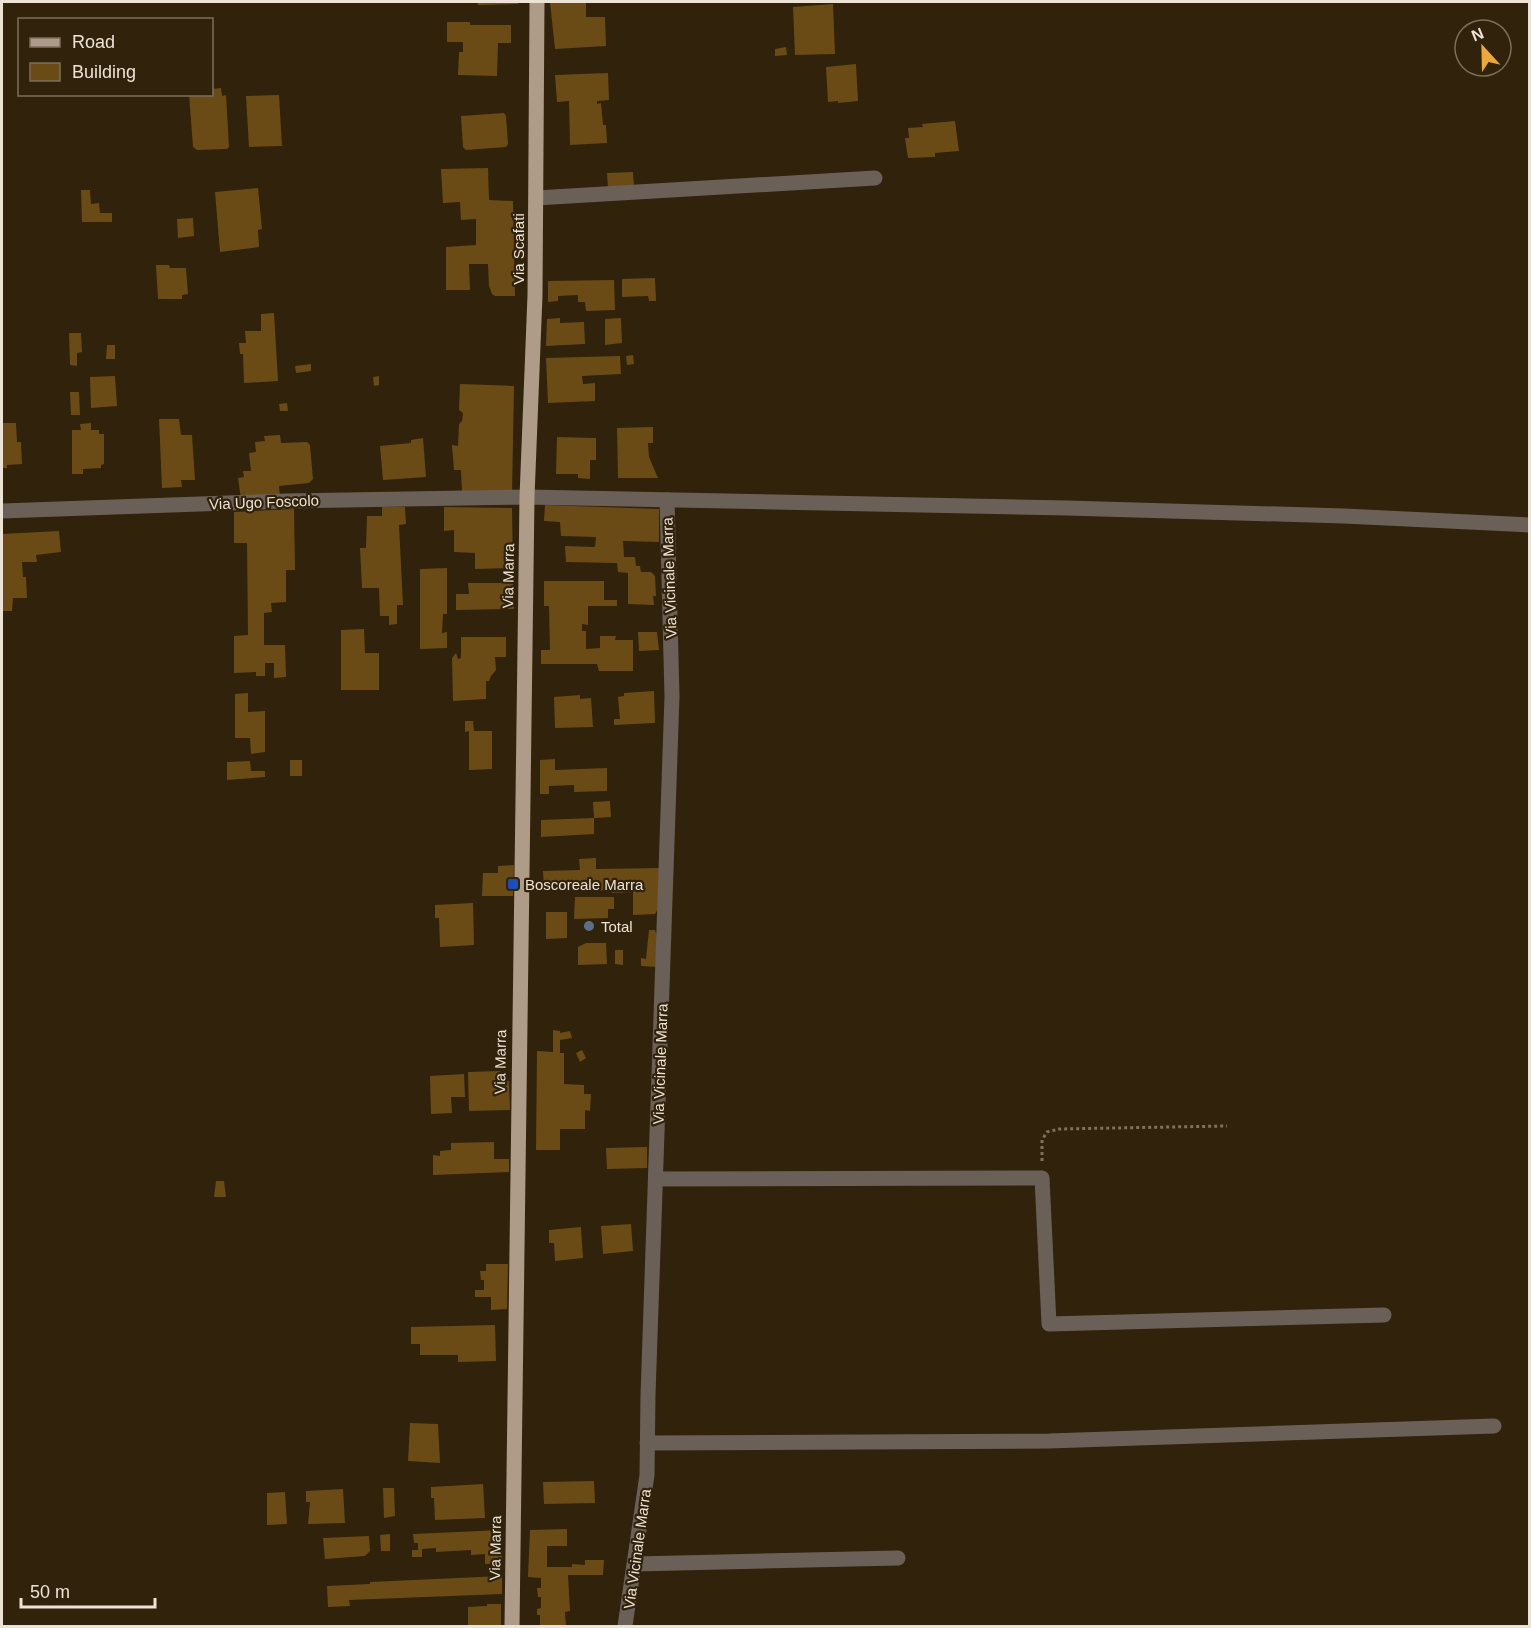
<svg xmlns="http://www.w3.org/2000/svg" width="1531" height="1628" font-family="Helvetica,sans-serif">
	<style>
		.building { fill: #6b4b15 }
		.lines { fill: none; stroke-linecap: round; stroke-linejoin: round }
		.path { stroke: #7e725f; stroke-width: 3; stroke-dasharray: 3 3; stroke-linecap: butt }
		.minor { stroke: #6a6057; stroke-width: 15 }
		.major { stroke: #ae9b88; stroke-width: 15 }
		.transit-dot { fill: #1a4fb4; stroke: #30220b; stroke-width: 2 }
		.service-dot { fill: #5c6f8a; stroke: #30220b; stroke-width: 2 }
		.labels { text-anchor: middle; dominant-baseline: central; stroke-width: 4.5; stroke-linejoin: round; paint-order: stroke }
		.street-label { font-size: 15px; fill: #ece2d5; stroke: #30220b }
		.poi-label { font-size: 15px; fill: #ece2d5; stroke: #30220b; text-anchor: start }
	</style>
	<rect width="100%" height="100%" fill="#30220b"/>
	<g class="building">
		<polygon points="477,2 518,2 518,4 478,5"/>
		<polygon points="550,2 586,2 586,17 605,17 606,46 555,49"/>
		<polygon points="833,4 835,54 795,55 793,7"/>
		<polygon points="447,22 470,22 470,25 511,25 511,43 498,43 497,76 458,75 459,52 463,52 463,42 447,42"/>
		<polygon points="786,47 787,55 775,56 775,49"/>
		<polygon points="856,64 858,101 838,103 838,101 828,102 826,67"/>
		<polygon points="608,73 609,100 597,101 597,104 601,103 603,125 606,125 607,143 570,145 569,101 557,102 555,75"/>
		<polygon points="221,88 222,96 226,95 229,147 227,149 197,150 193,147 189,94 212,94 212,89"/>
		<polygon points="279,95 282,146 249,147 246,96"/>
		<polygon points="504,113 506,116 508,144 506,147 466,150 463,147 461,116"/>
		<polygon points="955,121 959,151 935,153 935,157 908,158 905,138 909,138 908,128 923,127 922,124"/>
		<polygon points="488,168 489,200 513,201 515,296 495,296 492,294 489,286 488,264 469,264 470,290 446,290 446,247 476,245 476,219 461,220 460,202 443,203 441,169"/>
		<polygon points="633,172 634,187 608,188 607,173"/>
		<polygon points="258,188 262,229 258,230 259,247 220,252 215,192"/>
		<polygon points="81,190 90,190 91,204 99,203 100,213 112,213 112,222 82,222"/>
		<polygon points="193,218 194,236 178,238 177,219"/>
		<polygon points="156,265 169,265 170,268 186,268 188,294 182,295 182,299 158,299"/>
		<polygon points="655,278 656,301 649,301 648,296 622,297 622,279"/>
		<polygon points="614,280 615,310 586,311 585,302 578,302 578,295 558,296 558,301 548,302 548,281"/>
		<polygon points="274,313 278,381 244,383 243,354 240,354 239,343 246,343 245,331 261,331 261,314"/>
		<polygon points="560,318 560,323 584,322 585,344 546,346 547,319"/>
		<polygon points="621,318 622,343 605,345 605,319"/>
		<polygon points="69,333 81,333 82,352 77,353 77,366 70,365"/>
		<polygon points="107,345 115,345 115,359 106,359"/>
		<polygon points="633,355 634,364 627,365 626,356"/>
		<polygon points="620,356 621,374 582,376 583,384 595,383 595,401 548,403 546,358"/>
		<polygon points="311,364 311,371 296,373 295,366"/>
		<polygon points="115,376 117,406 91,408 90,377"/>
		<polygon points="379,376 379,385 374,386 373,377"/>
		<polygon points="460,384 514,386 512,496 462,495 461,470 454,470 452,445 458,446 459,424 462,421 463,413 459,410"/>
		<polygon points="70,392 79,392 80,415 71,415"/>
		<polygon points="287,403 288,411 280,411 279,404"/>
		<polygon points="159,419 179,419 181,435 192,435 195,480 181,480 182,487 162,488"/>
		<polygon points="2,423 16,423 17,442 21,442 22,464 7,465 7,468 2,468"/>
		<polygon points="91,423 91,430 99,430 99,434 104,434 104,464 101,465 101,468 83,469 83,474 72,474 72,430 81,430 80,424"/>
		<polygon points="653,427 653,443 648,443 649,457 658,478 618,478 617,428"/>
		<polygon points="280,435 281,443 307,442 310,445 313,479 309,483 279,486 280,497 241,499 238,478 244,477 243,471 251,471 249,453 256,452 255,442 265,441 264,436"/>
		<polygon points="557,437 596,438 596,460 590,460 590,479 578,478 578,474 556,474"/>
		<polygon points="423,438 426,477 383,480 380,446 411,443 411,440"/>
		<polygon points="545,505 659,509 659,542 623,541 624,557 635,557 636,566 640,566 641,572 651,572 655,576 656,596 653,596 654,605 628,604 628,573 618,572 617,563 566,562 565,546 595,547 596,537 561,536 560,522 544,521"/>
		<polygon points="382,507 405,507 406,524 399,525 403,605 397,605 397,624 389,625 389,616 380,616 379,588 362,588 360,548 366,548 367,516 382,516"/>
		<polygon points="444,507 512,508 513,568 475,569 475,553 454,552 454,530 444,531"/>
		<polygon points="294,509 295,570 286,570 286,602 271,603 272,612 264,613 264,645 285,645 286,677 274,678 274,663 265,663 265,676 256,676 256,672 234,673 234,636 248,635 247,543 234,543 234,512"/>
		<polygon points="59,531 61,552 36,555 37,562 22,562 23,577 26,577 27,598 13,598 12,611 2,611 2,534"/>
		<polygon points="447,568 447,614 443,614 442,633 447,632 447,648 420,649 420,569"/>
		<polygon points="544,581 604,581 604,600 617,600 617,606 588,606 588,625 582,624 582,631 586,631 586,649 600,648 600,636 616,636 615,640 633,640 633,671 599,671 597,664 541,664 541,650 550,650 549,606 544,606"/>
		<polygon points="468,583 513,583 514,609 456,610 456,594 469,594"/>
		<polygon points="364,629 365,653 379,653 379,690 341,690 341,630"/>
		<polygon points="638,632 657,632 659,650 639,651"/>
		<polygon points="461,637 506,637 506,657 495,657 496,670 491,676 489,681 486,681 486,699 453,701 452,658 456,653 458,659 461,658"/>
		<polygon points="654,691 655,723 614,725 614,719 620,719 618,697 624,696 624,693"/>
		<polygon points="248,693 248,712 265,711 265,752 251,754 250,738 235,738 235,694"/>
		<polygon points="580,695 580,699 591,698 593,727 555,728 554,697"/>
		<polygon points="465,721 473,721 474,731 492,731 492,769 469,770 469,731 465,732"/>
		<polygon points="555,759 555,770 607,768 607,791 574,792 574,785 549,786 549,794 540,794 540,760"/>
		<rect x="290" y="760" width="12" height="16"/>
		<polygon points="250,761 251,771 265,771 265,777 227,780 227,762"/>
		<polygon points="610,801 611,817 594,818 593,802"/>
		<polygon points="594,818 594,834 541,837 541,820"/>
		<polygon points="596,858 596,869 661,868 661,904 655,914 633,915 633,892 612,893 611,890 576,891 576,887 544,889 543,871 580,870 579,859"/>
		<polygon points="514,865 513,896 482,896 483,873 498,873 498,866"/>
		<polygon points="575,897 614,897 614,909 608,909 608,918 574,919"/>
		<polygon points="473,903 474,945 440,947 439,918 435,918 435,905"/>
		<polygon points="546,912 567,912 567,938 546,939"/>
		<polygon points="649,930 655,930 658,940 657,967 641,966 641,958 646,959"/>
		<polygon points="586,943 606,943 607,964 578,965 578,947"/>
		<polygon points="615,950 623,950 623,965 615,964"/>
		<polygon points="553,1030 560,1031 560,1033 570,1031 572,1038 560,1040 560,1053 564,1053 564,1084 584,1085 584,1094 591,1094 590,1111 585,1110 585,1129 560,1129 560,1150 536,1150 537,1051 553,1052"/>
		<polygon points="582,1050 586,1058 580,1062 576,1053"/>
		<polygon points="500,1071 501,1081 509,1081 510,1110 469,1111 468,1072"/>
		<polygon points="464,1074 465,1097 451,1097 452,1113 431,1114 430,1076"/>
		<polygon points="494,1142 494,1159 509,1159 509,1172 433,1175 433,1155 440,1156 440,1151 451,1150 451,1143"/>
		<polygon points="647,1147 647,1168 607,1169 606,1148"/>
		<polygon points="216,1181 224,1181 226,1197 214,1197"/>
		<polygon points="631,1224 633,1251 603,1254 601,1226"/>
		<polygon points="581,1227 583,1258 555,1261 554,1243 549,1243 549,1230"/>
		<polygon points="486,1264 508,1264 507,1309 491,1310 491,1297 475,1297 475,1290 484,1290 484,1280 481,1280 480,1271 486,1271"/>
		<polygon points="495,1325 496,1361 458,1362 458,1355 420,1355 420,1344 411,1344 411,1327"/>
		<polygon points="410,1423 438,1424 440,1463 408,1461"/>
		<polygon points="594,1481 595,1503 544,1504 543,1482"/>
		<polygon points="483,1484 485,1518 435,1520 434,1498 431,1498 431,1487"/>
		<polygon points="383,1488 394,1488 395,1516 384,1518"/>
		<polygon points="343,1489 345,1523 308,1524 310,1502 306,1502 306,1491"/>
		<polygon points="285,1492 287,1524 267,1525 267,1493"/>
		<polygon points="567,1529 567,1546 547,1546 547,1567 572,1567 572,1564 585,1565 585,1560 604,1560 603,1575 568,1575 570,1611 565,1612 566,1626 540,1626 540,1615 537,1615 537,1609 541,1608 541,1597 538,1597 537,1588 541,1588 541,1578 528,1577 530,1530"/>
		<polygon points="502,1530 502,1563 485,1564 485,1554 471,1555 471,1550 436,1552 436,1548 422,1549 422,1557 412,1557 412,1550 418,1550 418,1543 414,1543 413,1534"/>
		<polygon points="390,1534 390,1551 381,1551 380,1535"/>
		<polygon points="369,1536 370,1551 365,1556 325,1559 323,1538"/>
		<polygon points="502,1576 502,1594 349,1600 350,1606 328,1607 327,1586 370,1584 370,1582"/>
		<polygon points="487,1604 501,1604 501,1626 468,1626 468,1607 487,1606"/>
	</g>
	<g class="lines">
		<polyline class="path" points="1042,1161 1042,1140 1047,1132 1059,1129 1227,1126"/>
		<g class="minor">
			<polyline points="536,198 875,178"/>
			<polyline points="2,511 286,501 527,497 1067,508 1344,516 1530,525"/>
			<polyline points="656,1179 1042,1178 1049,1324 1384,1315"/>
			<polyline points="647,1443 1049,1441 1494,1426"/>
			<polyline points="635,1564 898,1558"/>
			<polyline points="625,1626 647,1475 648,1395 672,696 667,500"/>
		</g>
		<polyline class="major" points="512,1626 527,497 535,295 537,2"/>
	</g>
	<rect class="transit-dot" x="507" y="878" width="12" height="12" rx="3"/>
	<circle class="service-dot" cx="589" cy="926" r="6"/>
	<g class="labels">
		<g class="street-label">
			<text transform="translate(518 249) rotate(-90)">Via Scafati</text>
			<text transform="translate(264 502) rotate(-2)">Via Ugo Foscolo</text>
			<text transform="translate(508 576) rotate(-89)">Via Marra</text>
			<text transform="translate(669 578) rotate(-92)">Via Vicinale Marra</text>
			<text transform="translate(500 1062) rotate(-89)">Via Marra</text>
			<text transform="translate(660 1064) rotate(-88)">Via Vicinale Marra</text>
			<text transform="translate(495 1548) rotate(-89)">Via Marra</text>
			<text transform="translate(637 1549) rotate(-82)">Via Vicinale Marra</text>
		</g>
		<g class="poi-label">
			<text x="525" y="884">Boscoreale Marra</text>
			<text x="601" y="926">Total</text>
		</g>
	</g>
	<rect width="1531" height="1628" fill="none" stroke="#ece2d5" stroke-width="6"/>
	<rect x="18" y="18" width="195" height="78" fill="#30220b" stroke="#7b6f5c" stroke-width="1.5"/>
	<rect x="30" y="38" width="30" height="9" fill="#ae9b88" stroke="#7b6f5c" stroke-width="1.5"/>
	<text x="72" y="48" font-size="18" fill="#ece2d5">Road</text>
	<rect x="30" y="63" width="30" height="18" fill="#6b4b15" stroke="#7b6f5c" stroke-width="1.5"/>
	<text x="72" y="78" font-size="18" fill="#ece2d5">Building</text>
	<g transform="translate(1483 48) rotate(338)"><circle r="28" fill="#30220b" stroke="#7b6f5c" stroke-width="1.5"/>
	<path d="M0-4.5L10 22L0 15L-10 22Z" fill="#eca93a"/>
	<text y="-9" font-size="16" font-weight="bold" text-anchor="middle" fill="#ece2d5">N</text>
	</g>
	<path d="M21 1598v9h134v-9" fill="none" stroke="#ece2d5" stroke-width="3"/>
	<text x="30" y="1598" font-size="18" fill="#ece2d5" stroke="#30220b" stroke-width="4.5" paint-order="stroke">50 m</text>
</svg>
